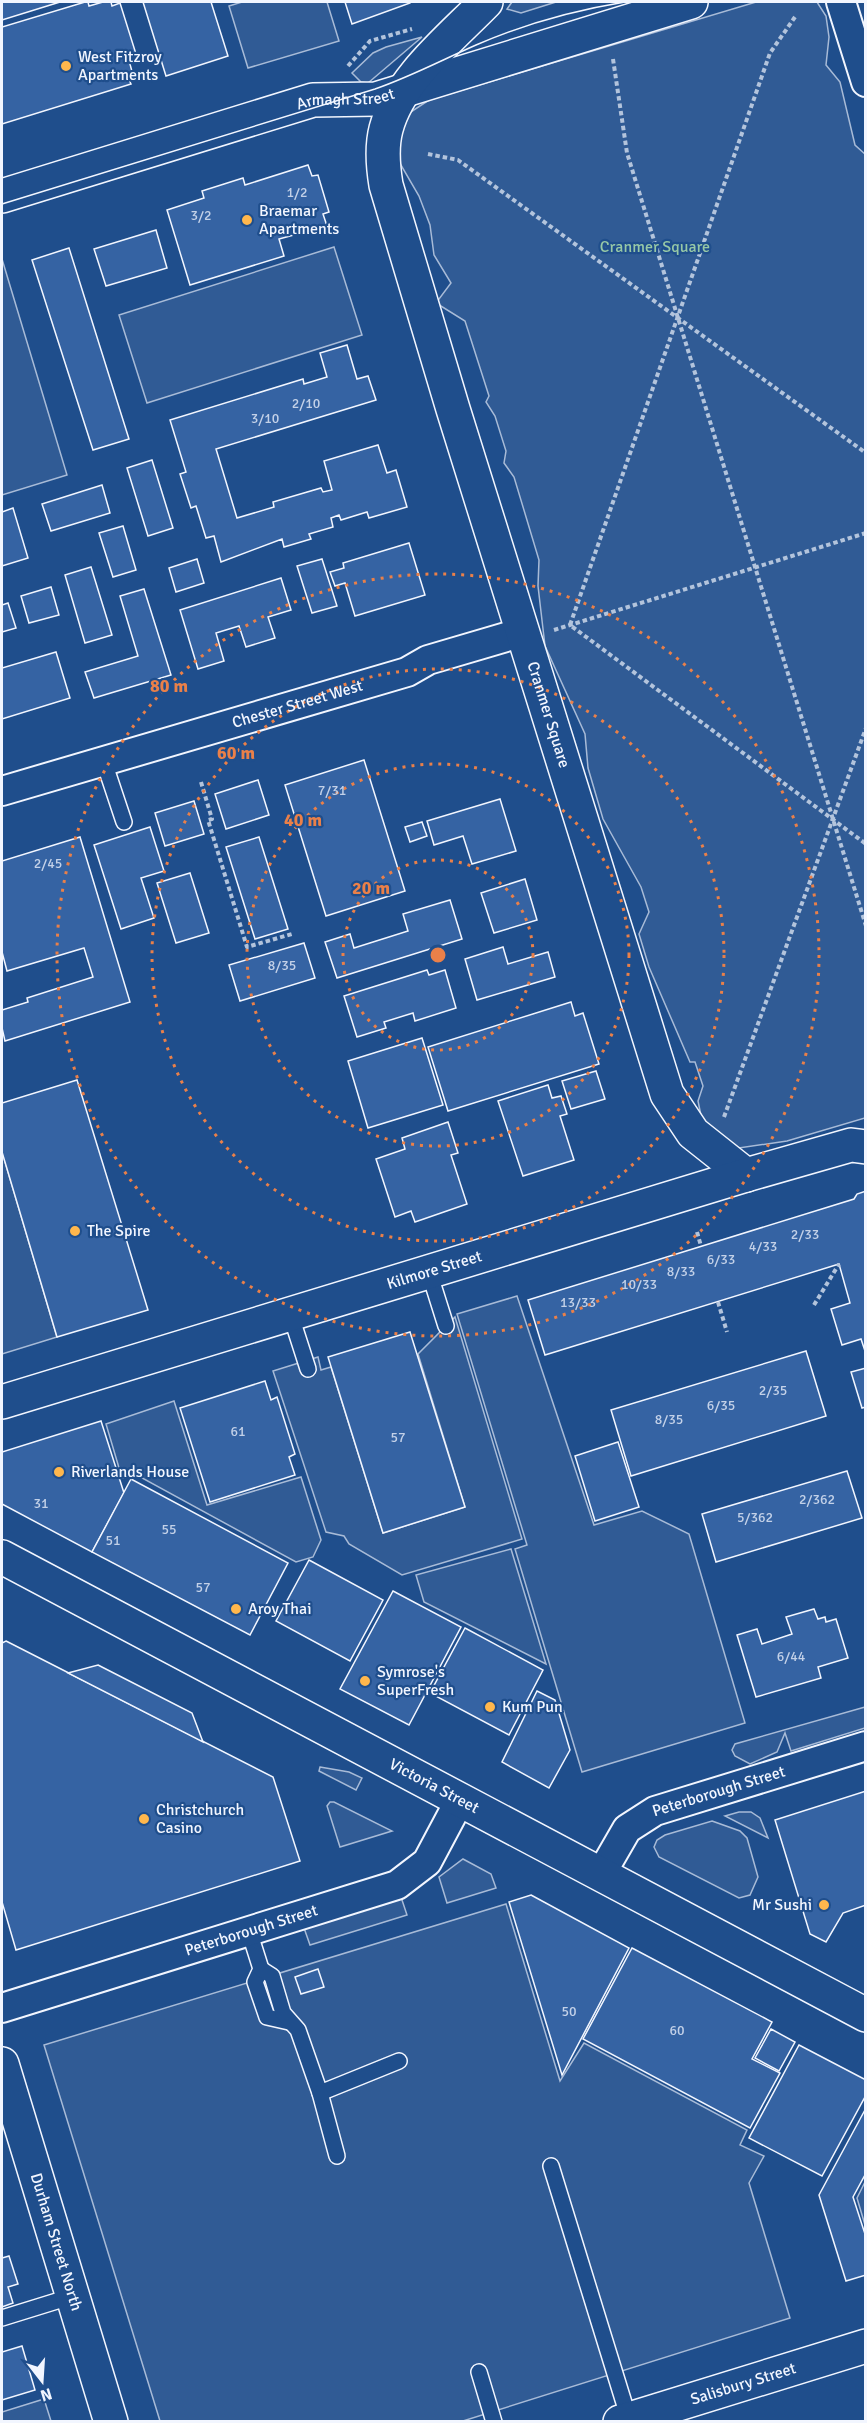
<svg xmlns="http://www.w3.org/2000/svg" width="867" height="2423" font-family="Signika,sans-serif">
	<style>
		.built { fill: #305b95; stroke: #a8bbd7; stroke-width: 1.5 }
		.building { fill: #3563a3; stroke: #f2f6ff; stroke-width: 1.5 }
		.lines { fill: none; stroke-linecap: round; stroke-linejoin: round }
		.service-casing { stroke: #f2f6ff; stroke-width: 18 }
		.minor-casing { stroke: #f2f6ff; stroke-width: 32 }
		.tertiary-casing { stroke: #f2f6ff; stroke-width: 36 }
		.secondary-casing { stroke: #f2f6ff; stroke-width: 36 }
		.path { stroke: #b3c4dc; stroke-width: 4; stroke-dasharray: 4.5 3; stroke-linecap: butt }
		.service { stroke: #1f4e8c; stroke-width: 15 }
		.minor { stroke: #1f4e8c; stroke-width: 28 }
		.tertiary { stroke: #1f4e8c; stroke-width: 33 }
		.secondary { stroke: #1f4e8c; stroke-width: 33 }
		.tram { stroke: #f2f6ff; stroke-width: 1.5 }
		.ring { fill: none; stroke: #ea8049; stroke-width: 3; stroke-dasharray: 3 6 }
		.poi-dot { fill: #ffb74d; stroke: #1f4e8c; stroke-width: 2 }
		.labels { text-anchor: middle; dominant-baseline: central; stroke-width: 4.5; stroke-linejoin: round; paint-order: stroke }
		.number-label { font-size: 14px; fill: #c3d1e8 }
		.poi-label { font-size: 16px; fill: #f2f6ff; stroke: #1f4e8c; text-anchor: start }
		.street-label { font-size: 16px; fill: #f2f6ff; stroke: #1f4e8c }
		.park-label { font-size: 16px; fill: #97c8a6; stroke: #1f4e8c }
		.centre { fill: #ea8049; stroke: #1f4e8c; stroke-width: 3 }
		.ring-label { font-size: 18px; text-anchor: middle; font-weight: bold; fill: #ea8049; stroke: #1f4e8c; stroke-width: 4.5; stroke-linejoin: round; paint-order: stroke }
	</style>
	<rect width="100%" height="100%" fill="#1f4e8c"/>
	<g class="built">
		<polygon points="242,2 327,2 339,41 248,68 229,6"/>
		<polygon points="512,2 556,2 521,13 507,9"/>
		<polygon points="756,2 817,2 826,16 829,37 826,65 840,82 855,145 866,155 865,1118 787,1141 732,1149 705,1135 698,1101 703,1086 695,1062 690,1062 649,967 639,934 649,912 641,887 603,819 588,768 585,734 545,646 538,586 539,560 514,477 504,463 506,451 495,416 486,402 489,396 465,321 436,303 451,283 434,255 430,225 419,196 398,160 397,121 429,100"/>
		<polygon points="422,37 368,83 361,82 352,73 373,53 386,47"/>
		<polygon points="334,247 362,335 147,403 119,315"/>
		<polygon points="2,259 67,475 2,495"/>
		<polygon points="2,1152 57,1337 2,1354"/>
		<polygon points="517,1296 594,1525 642,1511 689,1534 745,1723 582,1772 515,1549 527,1545 457,1314"/>
		<polygon points="455,1317 522,1539 402,1575 349,1544 344,1536 326,1532 273,1371 318,1357 321,1370 331,1367 383,1533 465,1507 418,1354"/>
		<polygon points="174,1401 207,1505 301,1477 321,1540 313,1557 296,1562 135,1474 122,1478 106,1424"/>
		<polygon points="511,1549 546,1664 424,1602 416,1575"/>
		<polygon points="865,1707 865,1728 791,1751 785,1733 777,1752 750,1764 735,1756 732,1750 735,1744"/>
		<polygon points="320,1767 349,1772 362,1778 356,1790 319,1771"/>
		<polygon points="330,1802 334,1802 392,1831 340,1847 327,1806"/>
		<polygon points="739,1812 751,1812 760,1818 768,1838 725,1816"/>
		<polygon points="712,1821 740,1831 747,1838 758,1877 750,1895 739,1898 659,1857 654,1847 657,1840 665,1835"/>
		<polygon points="463,1859 491,1874 496,1888 447,1903 439,1877"/>
		<polygon points="401,1897 407,1915 310,1945 303,1925"/>
		<polygon points="506,1904 560,2081 584,2043 747,2130 740,2145 764,2156 749,2183 790,2318 463,2421 160,2421 44,2045"/>
		<polygon points="865,2182 866,2182 865,2225 857,2198"/>
		<polygon points="44,2399 51,2421 2,2421 2,2412"/>
	</g>
	<g class="building">
		<polygon points="2,2 60,2 2,20"/>
		<polygon points="85,2 88,2 89,6 103,2 111,2 112,6 120,3 136,54 128,57 133,75 128,77 131,84 2,124 2,27"/>
		<polygon points="143,2 211,2 228,56 166,76"/>
		<polygon points="345,2 410,2 410,3 352,24"/>
		<polygon points="308,165 312,176 318,175 329,212 323,214 327,226 279,239 284,256 190,285 167,210 204,198 202,191 243,178 245,185"/>
		<polygon points="156,230 167,268 106,286 94,249"/>
		<polygon points="69,248 129,439 93,450 32,260"/>
		<polygon points="347,345 357,379 368,376 376,400 216,449 237,518 274,507 273,502 321,488 323,492 332,490 324,461 378,445 387,473 396,470 407,507 369,518 367,512 341,520 339,515 331,518 333,527 309,534 311,539 284,547 282,539 221,562 214,536 206,538 196,506 191,508 180,474 186,472 170,420 303,379 304,384 327,377 320,353"/>
		<polygon points="152,460 173,528 148,536 127,468"/>
		<polygon points="102,485 110,513 51,531 42,504"/>
		<polygon points="13,508 28,558 2,566 2,512"/>
		<polygon points="123,526 136,570 113,577 99,533"/>
		<polygon points="409,543 425,595 355,616 345,583 335,586 330,572 344,568 343,563"/>
		<polygon points="197,559 204,583 176,592 169,568"/>
		<polygon points="322,559 337,606 312,613 297,566"/>
		<polygon points="91,567 112,635 85,643 65,575"/>
		<polygon points="281,578 291,610 268,617 275,638 246,647 239,626 216,633 224,661 198,669 180,610"/>
		<polygon points="51,587 59,615 29,623 21,596"/>
		<polygon points="144,589 171,675 94,698 85,672 138,656 120,596"/>
		<polygon points="8,603 16,628 2,632 2,605"/>
		<polygon points="56,652 70,698 2,719 2,668"/>
		<polygon points="364,760 405,891 326,916 285,785"/>
		<polygon points="258,780 269,815 226,829 215,794"/>
		<polygon points="500,799 516,851 472,864 463,836 434,845 427,821"/>
		<polygon points="194,801 204,834 165,846 155,813"/>
		<polygon points="422,822 427,836 410,842 405,827"/>
		<polygon points="150,827 164,871 141,878 154,918 121,929 94,845"/>
		<polygon points="80,837 130,1002 5,1041 2,1028 2,1010 28,1002 27,998 93,977 84,948 7,971 2,952 2,861"/>
		<polygon points="259,837 288,929 255,939 226,847"/>
		<polygon points="190,873 209,933 176,943 157,883"/>
		<polygon points="525,879 537,920 494,933 481,893"/>
		<polygon points="450,900 462,939 337,978 325,942 350,934 354,948 408,931 403,914"/>
		<polygon points="304,943 315,978 240,1001 229,965"/>
		<polygon points="503,947 508,964 548,952 555,977 477,1000 465,959"/>
		<polygon points="427,970 429,975 445,970 456,1008 415,1021 413,1013 384,1022 386,1028 357,1037 344,996"/>
		<polygon points="571,1002 575,1016 583,1013 599,1064 448,1111 428,1047"/>
		<polygon points="422,1038 443,1105 368,1128 348,1061"/>
		<polygon points="596,1071 605,1099 571,1109 562,1081"/>
		<polygon points="77,1080 148,1310 57,1337 2,1152 2,1103"/>
		<polygon points="548,1085 552,1098 561,1096 567,1114 560,1116 574,1160 523,1176 498,1101"/>
		<polygon points="448,1122 458,1153 451,1155 467,1204 415,1222 411,1211 395,1217 376,1159 405,1149 402,1138"/>
		<polygon points="866,1191 866,1354 861,1339 842,1345 831,1309 850,1303 839,1264 545,1355 528,1300 854,1199 857,1194"/>
		<polygon points="410,1332 465,1507 383,1533 328,1357"/>
		<polygon points="806,1351 826,1416 631,1476 611,1410"/>
		<polygon points="866,1368 866,1407 862,1408 851,1372"/>
		<polygon points="265,1381 271,1400 277,1397 295,1454 289,1457 295,1475 210,1502 180,1408"/>
		<polygon points="101,1421 124,1493 92,1552 2,1504 2,1452"/>
		<polygon points="618,1442 639,1507 595,1521 575,1456"/>
		<polygon points="847,1471 862,1518 716,1562 702,1514"/>
		<polygon points="131,1479 288,1563 250,1635 92,1552"/>
		<polygon points="309,1560 383,1600 350,1661 276,1621"/>
		<polygon points="393,1591 461,1627 409,1725 340,1689"/>
		<polygon points="814,1609 818,1619 825,1617 826,1622 836,1619 848,1658 818,1667 821,1678 756,1697 737,1635 757,1629 762,1644 792,1634 786,1617"/>
		<polygon points="465,1628 543,1670 509,1735 430,1693"/>
		<polygon points="6,1641 273,1777 300,1861 16,1950 2,1902 2,1643"/>
		<polygon points="98,1665 192,1713 203,1742 68,1673"/>
		<polygon points="537,1691 555,1700 570,1750 549,1788 502,1762"/>
		<polygon points="866,1791 866,1905 843,1913 826,1942 810,1934 775,1820"/>
		<polygon points="531,1895 629,1948 562,2075 509,1902"/>
		<polygon points="632,1948 772,2022 752,2059 780,2073 750,2128 583,2039"/>
		<polygon points="318,1969 324,1987 301,1994 295,1977"/>
		<polygon points="771,2029 795,2042 779,2071 755,2058"/>
		<polygon points="799,2045 866,2080 866,2095 822,2176 749,2138"/>
		<polygon points="866,2108 866,2173 853,2197 866,2237 866,2275 846,2281 819,2195"/>
		<polygon points="9,2256 18,2284 8,2287 13,2303 2,2307 2,2258"/>
		<polygon points="22,2346 35,2390 2,2400 2,2352"/>
	</g>
	<g class="lines">
		<g class="service-casing">
			<g id="service">
				<polyline points="104,762 124,822"/>
				<polyline points="429,1272 446,1326"/>
				<polyline points="290,1313 308,1369"/>
				<polyline points="249,1931 261,1969 255,1982 267,2017 289,2022"/>
				<polyline points="261,1969 272,1976 283,2013 298,2030 320,2093 399,2061"/>
				<polyline points="320,2093 337,2156"/>
				<polyline points="551,2166 629,2419"/>
				<polyline points="2,2318 73,2296"/>
				<polyline points="479,2372 494,2422"/>
			</g>
		</g>
		<g class="minor-casing">
			<g id="minor">
				<polyline points="841,2 866,82"/>
				<path id="s1" d="M2,791L407,672L428,660L523,632"/>
				<path id="s2" d="M601,1874L627,1829L655,1811L866,1746"/>
				<path id="s3" d="M2,2008L397,1885L427,1862L460,1800"/>
			</g>
		</g>
		<g class="tertiary-casing">
			<g id="tertiary">
				<path id="s4" d="M2,196L313,100L376,99L691,2"/>
				<path id="s5" d="M2,1557L866,2015"/>
				<path id="s6" d="M620,2422L866,2346"/>
			</g>
		</g>
		<g class="secondary-casing">
			<g id="secondary">
				<path id="s7" d="M486,2C451,38 399,79 386,129C381,148 383,167 386,185L453,409L667,1094L693,1133L746,1175"/>
				<path id="s8" d="M2,1402L746,1175L851,1145L866,1147"/>
				<path id="s9" d="M2,2064L111,2422"/>
			</g>
		</g>
		<g class="path">
			<polyline points="795,17 770,53 570,625 866,844"/>
			<polyline points="613,59 627,153 866,926"/>
			<polyline points="348,66 370,41 412,29"/>
			<polyline points="428,154 458,160 866,453"/>
			<polyline points="554,630 866,533"/>
			<polyline points="201,782 212,819 208,820 247,947 292,934"/>
			<polyline points="724,1117 866,728"/>
			<polyline points="697,1232 701,1246"/>
			<polyline points="718,1302 727,1332"/>
			<polyline points="814,1305 839,1264"/>
		</g>
		<use href="#service" class="service"/>
		<use href="#minor" class="minor"/>
		<use href="#tertiary" class="tertiary"/>
		<use href="#secondary" class="secondary"/>
		<path class="tram" d="M2,204L375,89C410,77 442,60 476,45C522,25 576,10 625,2"/>
	</g>
	<g class="ring">
		<circle cx="438" cy="955" r="95"/>
		<circle cx="438" cy="955" r="191"/>
		<circle cx="438" cy="955" r="286"/>
		<circle cx="438" cy="955" r="381"/>
	</g>
	<g class="poi-dot">
		<circle cx="66" cy="66" r="6"/>
		<circle cx="247" cy="220" r="6"/>
		<circle cx="75" cy="1231" r="6"/>
		<circle cx="59" cy="1472" r="6"/>
		<circle cx="236" cy="1609" r="6"/>
		<circle cx="365" cy="1681" r="6"/>
		<circle cx="490" cy="1707" r="6"/>
		<circle cx="144" cy="1819" r="6"/>
		<circle cx="824" cy="1905" r="6"/>
	</g>
	<g class="labels">
		<g class="number-label">
			<text x="297" y="192">1/2</text>
			<text x="201" y="215">3/2</text>
			<text x="306" y="403">2/10</text>
			<text x="265" y="418">3/10</text>
			<text x="332" y="790">7/31</text>
			<text x="48" y="863">2/45</text>
			<text x="282" y="965">8/35</text>
			<text x="805" y="1234">2/33</text>
			<text x="763" y="1246">4/33</text>
			<text x="721" y="1259">6/33</text>
			<text x="681" y="1271">8/33</text>
			<text x="639" y="1284">10/33</text>
			<text x="578" y="1302">13/33</text>
			<text x="773" y="1390">2/35</text>
			<text x="721" y="1405">6/35</text>
			<text x="669" y="1419">8/35</text>
			<text x="238" y="1431">61</text>
			<text x="398" y="1437">57</text>
			<text x="817" y="1499">2/362</text>
			<text x="41" y="1503">31</text>
			<text x="755" y="1517">5/362</text>
			<text x="169" y="1529">55</text>
			<text x="113" y="1540">51</text>
			<text x="203" y="1587">57</text>
			<text x="791" y="1656">6/44</text>
			<text x="569" y="2011">50</text>
			<text x="677" y="2030">60</text>
		</g>
		<g class="poi-label">
			<text x="78" y="57">West Fitzroy<tspan x="78" dy="18">Apartments</tspan></text>
			<text x="259" y="211">Braemar<tspan x="259" dy="18">Apartments</tspan></text>
			<text x="87" y="1231">The Spire</text>
			<text x="71" y="1472">Riverlands House</text>
			<text x="248" y="1609">Aroy Thai</text>
			<text x="377" y="1672">Symrose's<tspan x="377" dy="18">SuperFresh</tspan></text>
			<text x="502" y="1707">Kum Pun</text>
			<text x="156" y="1810">Christchurch<tspan x="156" dy="18">Casino</tspan></text>
			<text x="812" y="1905" text-anchor="end">Mr Sushi</text>
		</g>
		<g class="street-label">
			<text stroke="none"><textPath href="#s4" startOffset="358">Armagh Street</textPath></text>
			<text stroke="none"><textPath href="#s1" startOffset="308">Chester Street West</textPath></text>
			<text stroke="none"><textPath href="#s7" startOffset="774">Cranmer Square</textPath></text>
			<text stroke="none"><textPath href="#s8" startOffset="452">Kilmore Street</textPath></text>
			<text stroke="none"><textPath href="#s5" startOffset="489">Victoria Street</textPath></text>
			<text stroke="none"><textPath href="#s2" startOffset="152">Peterborough Street</textPath></text>
			<text stroke="none"><textPath href="#s3" startOffset="261">Peterborough Street</textPath></text>
			<text stroke="none"><textPath href="#s9" startOffset="186">Durham Street North</textPath></text>
			<text stroke="none"><textPath href="#s6" startOffset="129">Salisbury Street</textPath></text>
		</g>
		<g class="park-label">
			<text x="655" y="247">Cranmer Square</text>
		</g>
	</g>
	<circle cx="438" cy="955" r="9" class="centre"/>
	<g class="ring-label">
		<text x="169" y="692">80 m</text>
		<text x="236" y="759">60 m</text>
		<text x="303" y="826">40 m</text>
		<text x="371" y="894">20 m</text>
	</g>
	<rect width="867" height="2423" fill="none" stroke="#f2f6ff" stroke-width="6"/>
	<g transform="translate(42 2381) rotate(163)" stroke="#1f4e8c" stroke-width="4.5" paint-order="stroke">
	<path d="M0-4.5L10 22L0 15L-10 22Z" fill="#f2f6ff"/>
	<text y="-9" font-size="16" font-weight="bold" text-anchor="middle" fill="#f2f6ff">N</text>
	</g>
</svg>
